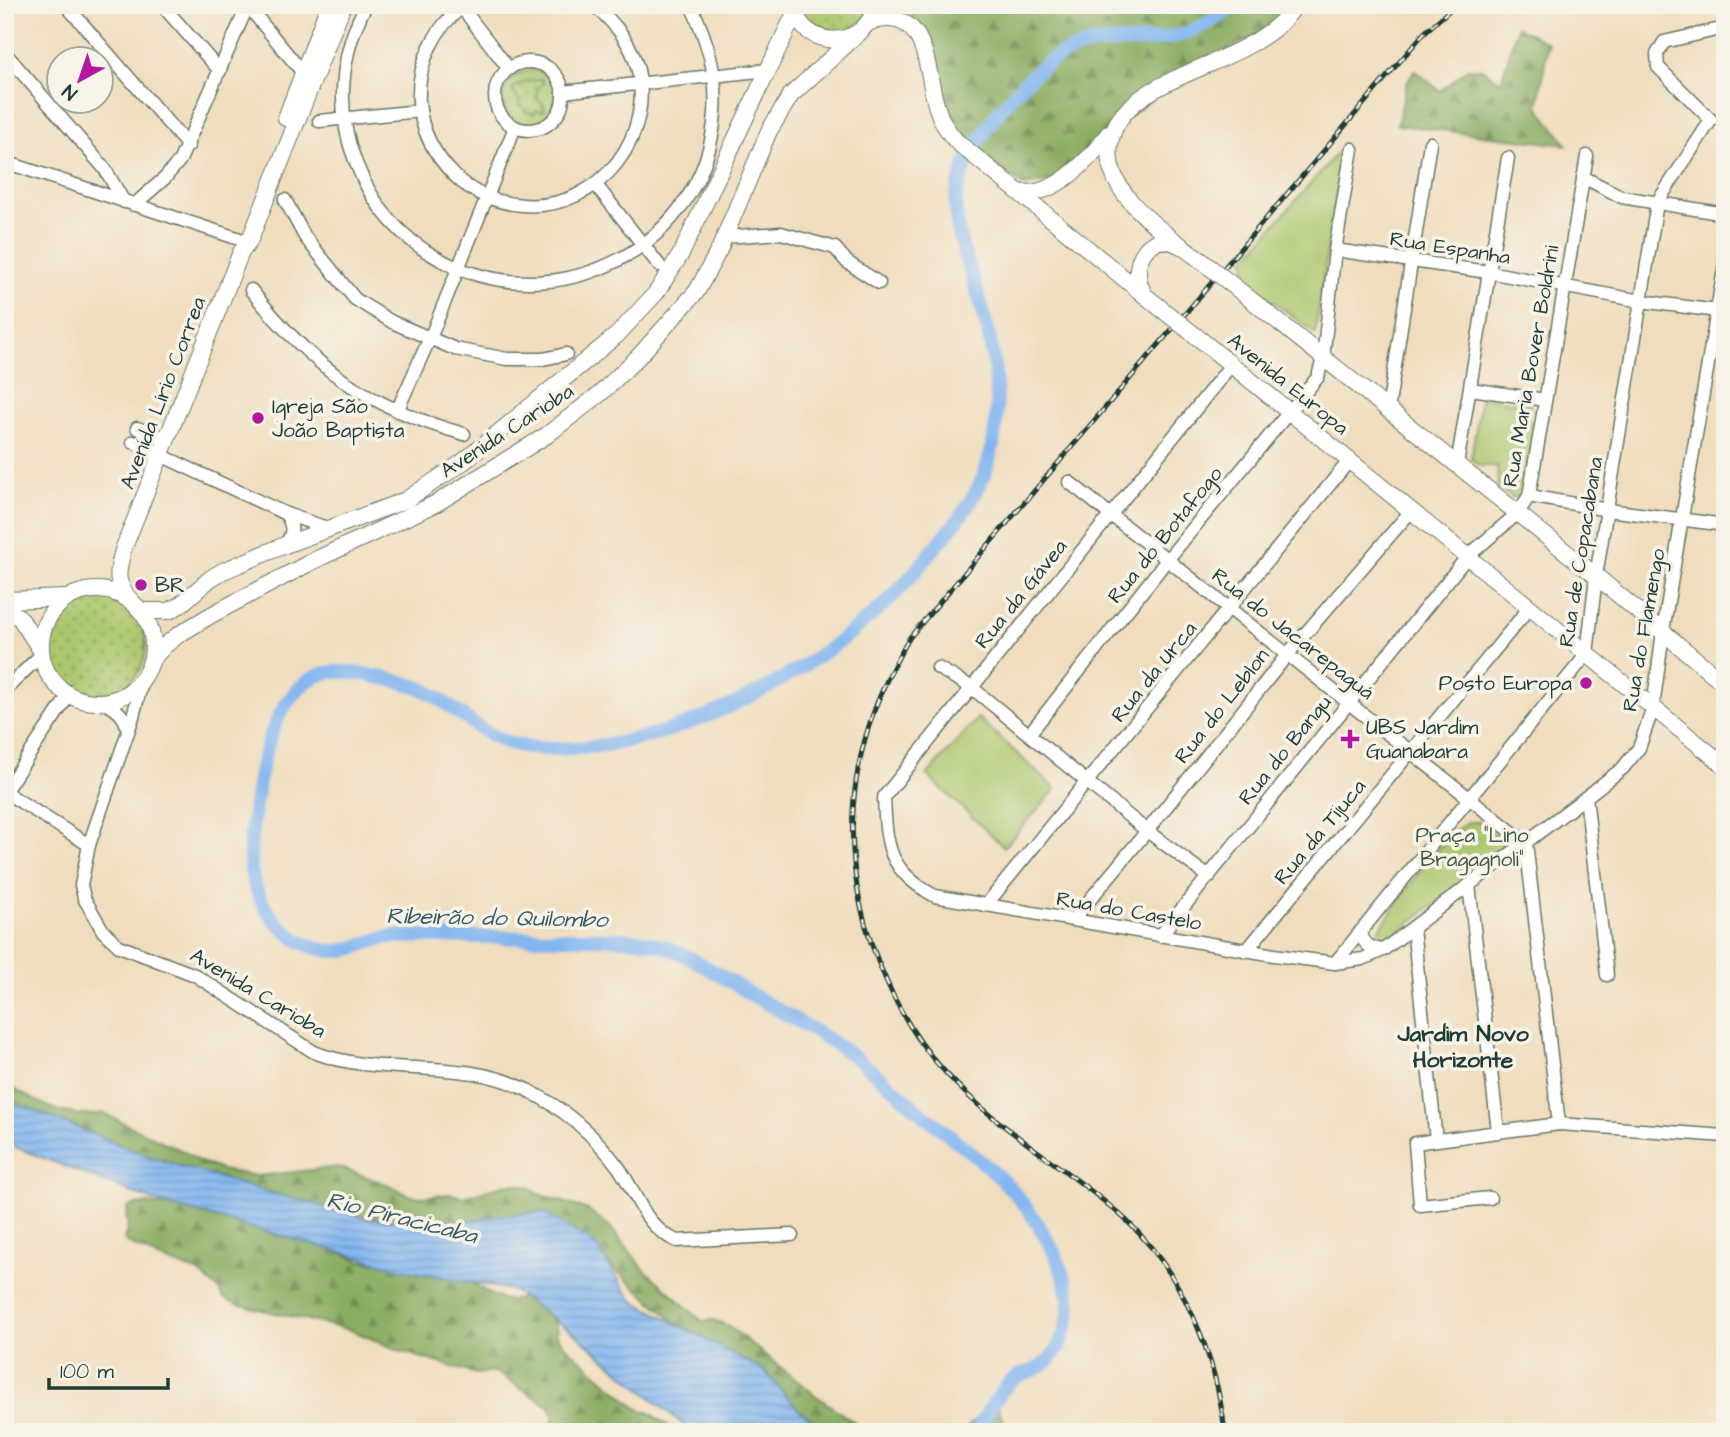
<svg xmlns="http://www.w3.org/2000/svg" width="1730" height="1437" font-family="'Architects Daughter',sans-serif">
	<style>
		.grass { fill: url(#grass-dots); stroke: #668251; stroke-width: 2 }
		.forest { fill: url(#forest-firs); stroke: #54744a; stroke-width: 2 }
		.park { fill: #acc86e; stroke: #668251; stroke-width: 2; fill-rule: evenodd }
		.water { fill: url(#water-rules); stroke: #507a92; stroke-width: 2 }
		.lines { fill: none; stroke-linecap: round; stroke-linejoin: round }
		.river { stroke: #82b6f0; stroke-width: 14 }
		.minor-casing { stroke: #687564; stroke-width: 15 }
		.major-casing { stroke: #687564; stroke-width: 18 }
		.minor { stroke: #fff; stroke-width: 12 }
		.major { stroke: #fff; stroke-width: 16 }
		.rail-casing { stroke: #1f3d34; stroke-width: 5 }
		.rail { stroke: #f7f3e8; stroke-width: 2.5; stroke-dasharray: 8; stroke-linecap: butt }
		.major-bridge-casing { stroke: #687564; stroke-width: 18; stroke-linecap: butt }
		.major-bridge { stroke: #fff; stroke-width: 16 }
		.poi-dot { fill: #b5179e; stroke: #f7f3e8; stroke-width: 2.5 }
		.labels { text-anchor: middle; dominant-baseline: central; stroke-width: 7; stroke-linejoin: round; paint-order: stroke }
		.street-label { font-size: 21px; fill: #1f3d34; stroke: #f7f3e8 }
		.poi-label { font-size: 21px; fill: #1f3d34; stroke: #f7f3e8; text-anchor: start }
		.park-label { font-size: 21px; fill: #3b5940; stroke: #f7f3e8 }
		.water-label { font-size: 23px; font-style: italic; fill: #385b63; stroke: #f7f3e8 }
		.neighbourhood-label { font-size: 23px; font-weight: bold; fill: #1f3d34; stroke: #f7f3e8 }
	</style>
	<defs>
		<pattern id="grass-dots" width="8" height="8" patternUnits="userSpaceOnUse" patternTransform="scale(1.75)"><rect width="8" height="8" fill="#acc86e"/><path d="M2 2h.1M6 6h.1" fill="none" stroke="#8ba45b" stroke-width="1.8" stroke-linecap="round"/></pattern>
		<pattern id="forest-firs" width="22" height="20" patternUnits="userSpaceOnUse" patternTransform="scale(1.75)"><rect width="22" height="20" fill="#89ac61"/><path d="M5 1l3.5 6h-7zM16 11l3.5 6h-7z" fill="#6f8d51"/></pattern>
		<pattern id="water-rules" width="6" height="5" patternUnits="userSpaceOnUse" patternTransform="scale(1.75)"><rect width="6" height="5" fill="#82b6f0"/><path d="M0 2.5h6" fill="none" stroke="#6a95c3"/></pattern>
	</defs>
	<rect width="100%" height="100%" fill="#f7f3e8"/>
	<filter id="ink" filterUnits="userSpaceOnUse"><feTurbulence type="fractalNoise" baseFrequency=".0143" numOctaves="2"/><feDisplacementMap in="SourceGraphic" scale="14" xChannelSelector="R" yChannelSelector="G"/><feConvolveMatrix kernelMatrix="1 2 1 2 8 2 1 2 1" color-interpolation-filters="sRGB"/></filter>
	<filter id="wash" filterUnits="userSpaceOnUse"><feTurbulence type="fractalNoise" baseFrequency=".00686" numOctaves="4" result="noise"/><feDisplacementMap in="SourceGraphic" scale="28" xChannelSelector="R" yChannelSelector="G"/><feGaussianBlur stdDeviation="1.57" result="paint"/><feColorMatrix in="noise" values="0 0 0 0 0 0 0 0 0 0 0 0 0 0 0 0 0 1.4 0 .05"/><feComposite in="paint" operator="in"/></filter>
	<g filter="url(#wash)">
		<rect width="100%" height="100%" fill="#f0ddbd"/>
		<g class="grass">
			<polygon points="797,5 872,5 869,15 843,36 811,29"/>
			<path d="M542,79L543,85L538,96L545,110C529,117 525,114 517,99C516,95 513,92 512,88L525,82Z"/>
			<circle cx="97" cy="646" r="49"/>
		</g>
		<g class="forest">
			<path d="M908,5H1290L1268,29L1186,71L1049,182L1023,186C1005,172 951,135 945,115C938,94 942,71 934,51C928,35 910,21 908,5Z"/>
			<polygon points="1517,27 1548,43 1538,106 1567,145 1397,125 1407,83 1414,70 1440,91 1469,68 1482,69 1501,82"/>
			<path d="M5,1084C33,1100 70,1122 103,1113L185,1152L196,1160L221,1170L257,1176L339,1167L389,1185L411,1196L423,1197L451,1194L463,1197L503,1185L515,1184L529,1187L539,1194L588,1210L609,1226L644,1269L702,1321L714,1320L729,1326L815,1395L868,1432H815L706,1345L701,1336L674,1321L579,1238L430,1237L208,1178L5,1107Z"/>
			<polygon points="147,1204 173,1206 193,1204 272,1223 361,1261 404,1266 444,1265 493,1296 505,1300 519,1299 529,1291 556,1324 557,1335 564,1345 638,1409 650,1413 676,1432 552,1432 553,1415 550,1407 495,1372 476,1374 400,1351 351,1330 236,1304 223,1298 219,1290 198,1272 161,1259 126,1242 124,1239 128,1227 126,1217 128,1208 133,1205"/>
			<polygon points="997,1405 1003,1420 1011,1426 1012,1432 962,1432 990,1407"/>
		</g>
		<g class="park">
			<path d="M528,70C590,74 543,155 509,114C494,96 508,75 528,70ZM542,79L543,84L538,87L536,97L544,105L545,110L542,112L537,110L534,114L525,112L524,107L519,105V100L512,91L513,88L525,82Z"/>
			<polygon points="1343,146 1315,333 1246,281 1245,259"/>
			<polygon points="1481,397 1530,405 1527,420 1535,426 1522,496 1512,498 1498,488 1497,466 1479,466 1471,459"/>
			<polygon points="978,718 1056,789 1004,847 927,775"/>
			<path d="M1469,822H1479L1501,838L1502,853L1376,948L1371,942C1394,909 1436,839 1469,822Z"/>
		</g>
		<polygon class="water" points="5,1099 151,1157 268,1192 367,1218 441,1225 496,1216 543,1212 595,1244 632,1300 765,1371 799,1410 829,1432 692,1432 578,1336 512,1290 409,1271 151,1200 5,1143"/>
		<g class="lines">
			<path class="river" d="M975,1432C985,1416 995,1399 1007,1385C1018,1372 1031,1374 1043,1365C1058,1354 1066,1333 1069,1315C1074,1272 1031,1207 1001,1179C977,1156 950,1136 924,1115C899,1094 874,1070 847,1052C816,1030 782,1013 749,993C719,975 682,949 648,942C630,938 609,939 591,938C557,938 524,938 491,937C458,937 424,936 391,937C372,938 355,951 337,951C293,951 258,911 251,870C248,847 253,821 256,799C261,758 276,695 317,676C334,668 356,673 373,676C392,679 411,683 428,692C440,698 451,708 463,716C493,740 515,749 554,749C673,749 801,680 887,602C904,586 919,567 934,549C946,534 959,520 969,504C1007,446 1000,375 983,311C974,278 953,234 956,201C960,156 1004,100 1037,71C1092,25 1129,53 1186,33C1203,27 1221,16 1235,5"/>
		</g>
	</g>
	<g filter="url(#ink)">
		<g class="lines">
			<g class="minor-casing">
				<g id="minor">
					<polyline points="66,5 188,146"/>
					<polyline points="162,5 220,71"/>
					<polyline points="247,5 303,73 308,74"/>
					<path d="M366,5C340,54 335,111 356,163C372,205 401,239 441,260C557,322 707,247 715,112C718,74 707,40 691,5"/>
					<polyline points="460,5 509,69"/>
					<path d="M465,5C434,27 417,64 419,102C421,131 435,156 455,176C473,194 498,203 522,205C600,212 660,133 635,60C627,37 612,21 594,5"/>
					<polyline points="5,53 105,169 124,202"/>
					<circle cx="529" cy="96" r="34"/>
					<polyline points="562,92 768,70"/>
					<polyline points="1711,120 1658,67 1657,54 1664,42 1725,28"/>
					<polyline points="319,121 420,111"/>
					<polyline points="5,162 249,242"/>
					<polyline points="1583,177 1622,197 1725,214"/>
					<polyline points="596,185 659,265"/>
					<polyline points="285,200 305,237 355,299 392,322 455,349 507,359 543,359 566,354"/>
					<polyline points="134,205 165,178 180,160 248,5"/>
					<polyline points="724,237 781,233 835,248 847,262 879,283"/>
					<polyline points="1335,250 1488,272 1641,301 1725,312"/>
					<path d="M251,290C313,368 367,407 464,434"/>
					<path d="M1231,365L884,797C886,846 888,871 935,896L1274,955L1335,963L1363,959L1383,950L1586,797L1623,768L1639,748L1653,708L1663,631L1725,263"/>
					<polyline points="1471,389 1545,400"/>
					<polyline points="1388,410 1430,143"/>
					<polyline points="397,411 433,331 515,127"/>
					<polyline points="137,428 168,439"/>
					<polyline points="133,442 286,514 330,529"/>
					<polyline points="1457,465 1508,158"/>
					<polyline points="1069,482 1526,843 1559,1124"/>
					<polyline points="1529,496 1608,510 1725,525"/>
					<path d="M285,545C294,533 293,526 286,514"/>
					<polyline points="938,668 971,687 1147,831 1209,877"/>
					<path d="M143,679L132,720L89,845L81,885L84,898L103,931L119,946L195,975L314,1052C382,1079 461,1056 527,1090C562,1107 596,1136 619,1168C639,1197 643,1226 677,1241L792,1235"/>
					<polyline points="5,690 41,655"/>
					<path d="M101,702C116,708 126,715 128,732"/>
					<polyline points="1030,733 1167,560 1318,377 1323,358 1335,250 1352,149"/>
					<polyline points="5,791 69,695"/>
					<polyline points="5,792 89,845"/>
					<polyline points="1586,797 1607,975"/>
					<polyline points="1469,885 1498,1131"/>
					<polyline points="986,905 1349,461"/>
					<polyline points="1073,920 1147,831 1287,655 1411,511"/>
					<polyline points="1413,928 1436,1140"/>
					<path d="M1361,931C1362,944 1371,949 1383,950"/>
					<polyline points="1160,936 1467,557 1518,513 1529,496 1587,156"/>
					<polyline points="1246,951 1530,607"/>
					<polyline points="1335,963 1587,654 1596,576 1657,203 1711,120"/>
					<polyline points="1490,1198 1420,1205 1415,1143 1559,1124 1725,1136"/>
				</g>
			</g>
			<g class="major-casing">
				<g id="major">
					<path d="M793,8C806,52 866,49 876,5"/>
					<path d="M869,22C930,4 925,71 937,108C941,121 947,131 956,141L1164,311"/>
					<polyline points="286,118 329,5"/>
					<path d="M1019,192C1054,199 1091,158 1109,133"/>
					<path d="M1203,262C1166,233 1094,190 1112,135C1132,70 1257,68 1295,5"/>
					<polyline points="1235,287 1596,576 1725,684"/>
					<path d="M1143,292C1128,266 1148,228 1179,245"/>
					<polyline points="1196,336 1725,766"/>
					<circle cx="97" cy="646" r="56"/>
					<polyline points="5,600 67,598"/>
					<path d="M132,602C114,582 117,574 123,550L241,252L249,242L343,5"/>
					<polyline points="5,608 20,618 40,649"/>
					<polyline points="141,611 169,611 180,605 211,578 223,571 285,545 406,500 463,462 617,335 656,293 681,254 795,13"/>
					<polyline points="151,661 163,647 178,635 211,615 315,560 437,503 547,435 601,393 639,356 697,291 719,250 769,131 791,95 861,31"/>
				</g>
			</g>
			<use href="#minor" class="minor"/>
			<use href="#major" class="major"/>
			<g class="rail-casing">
				<path id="rail" d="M1225,1432C1216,1355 1183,1274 1126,1220C1069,1168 998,1131 946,1073C920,1046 901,1014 886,980C833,864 844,745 910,637L1424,33L1455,5"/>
			</g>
			<use href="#rail" class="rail"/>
			<g class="major-bridge-casing">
				<g id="major-bridge">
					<polyline points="1203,262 1235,287"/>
					<polyline points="1164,311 1196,336"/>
				</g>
			</g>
			<use href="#major-bridge" class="major-bridge"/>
		</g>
	</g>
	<g class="poi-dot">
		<circle cx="258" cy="418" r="7"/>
		<circle cx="141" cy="585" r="7"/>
		<circle cx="1586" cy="683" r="7"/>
		<path d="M1346.5 728.5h7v7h7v7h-7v7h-7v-7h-7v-7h7z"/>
	</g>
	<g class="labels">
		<g class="street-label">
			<text transform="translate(1450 248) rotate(9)">Rua Espanha</text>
			<text transform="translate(1531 366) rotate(-80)">Rua Maria Bover Boldrini</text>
			<text transform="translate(1288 384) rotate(39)">Avenida Europa</text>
			<text transform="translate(163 393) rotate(-69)">Avenida Lírio Correa</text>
			<text transform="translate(507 431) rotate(-33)">Avenida Carioba</text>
			<text transform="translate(1165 535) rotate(-51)">Rua do Botafogo</text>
			<text transform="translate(1581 552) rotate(-81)">Rua de Copacabana</text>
			<text transform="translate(1021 594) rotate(-51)">Rua da Gávea</text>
			<text transform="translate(1644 630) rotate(-80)">Rua do Flamengo</text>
			<text transform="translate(1293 634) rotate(38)">Rua do Jacarepaguá</text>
			<text transform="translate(1154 672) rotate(-51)">Rua da Urca</text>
			<text transform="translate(1222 706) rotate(-52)">Rua do Leblon</text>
			<text transform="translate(1285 750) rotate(-51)">Rua do Bangu</text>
			<text transform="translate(1320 832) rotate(-50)">Rua da Tijuca</text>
			<text transform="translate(1129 911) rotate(10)">Rua do Castelo</text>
			<text transform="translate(258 993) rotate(31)">Avenida Carioba</text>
		</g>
		<g class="poi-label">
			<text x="272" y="406">Igreja São<tspan x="272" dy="24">João Baptista</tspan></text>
			<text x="155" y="585">BR</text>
			<text x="1572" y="683" text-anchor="end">Posto Europa</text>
			<text x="1366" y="727">UBS Jardim<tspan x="1366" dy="24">Guanabara</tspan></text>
		</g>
		<g class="park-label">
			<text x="1472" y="835">Praça "Lino<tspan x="1472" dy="24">Bragagnoli"</tspan></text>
		</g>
		<g class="water-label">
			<text transform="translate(497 918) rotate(1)">Ribeirão do Quilombo</text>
			<text transform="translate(402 1218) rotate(14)">Rio Piracicaba</text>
		</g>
		<g class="neighbourhood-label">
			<text x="1463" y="1034">Jardim Novo<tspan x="1463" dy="26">Horizonte</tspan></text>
		</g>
	</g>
	<rect width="1730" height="1437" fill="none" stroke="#f7f3e8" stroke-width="28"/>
	<g transform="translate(80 80) rotate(220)"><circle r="33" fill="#f7f3e8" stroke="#a1aaa0" stroke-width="2"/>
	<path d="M0-5L12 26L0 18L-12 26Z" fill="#b5179e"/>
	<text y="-10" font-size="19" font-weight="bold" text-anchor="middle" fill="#1f3d34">N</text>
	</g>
	<path d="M49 1378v10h119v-10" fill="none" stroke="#1f3d34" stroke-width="3.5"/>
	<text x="60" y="1378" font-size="21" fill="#1f3d34" stroke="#f7f3e8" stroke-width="5" paint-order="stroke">100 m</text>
</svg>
